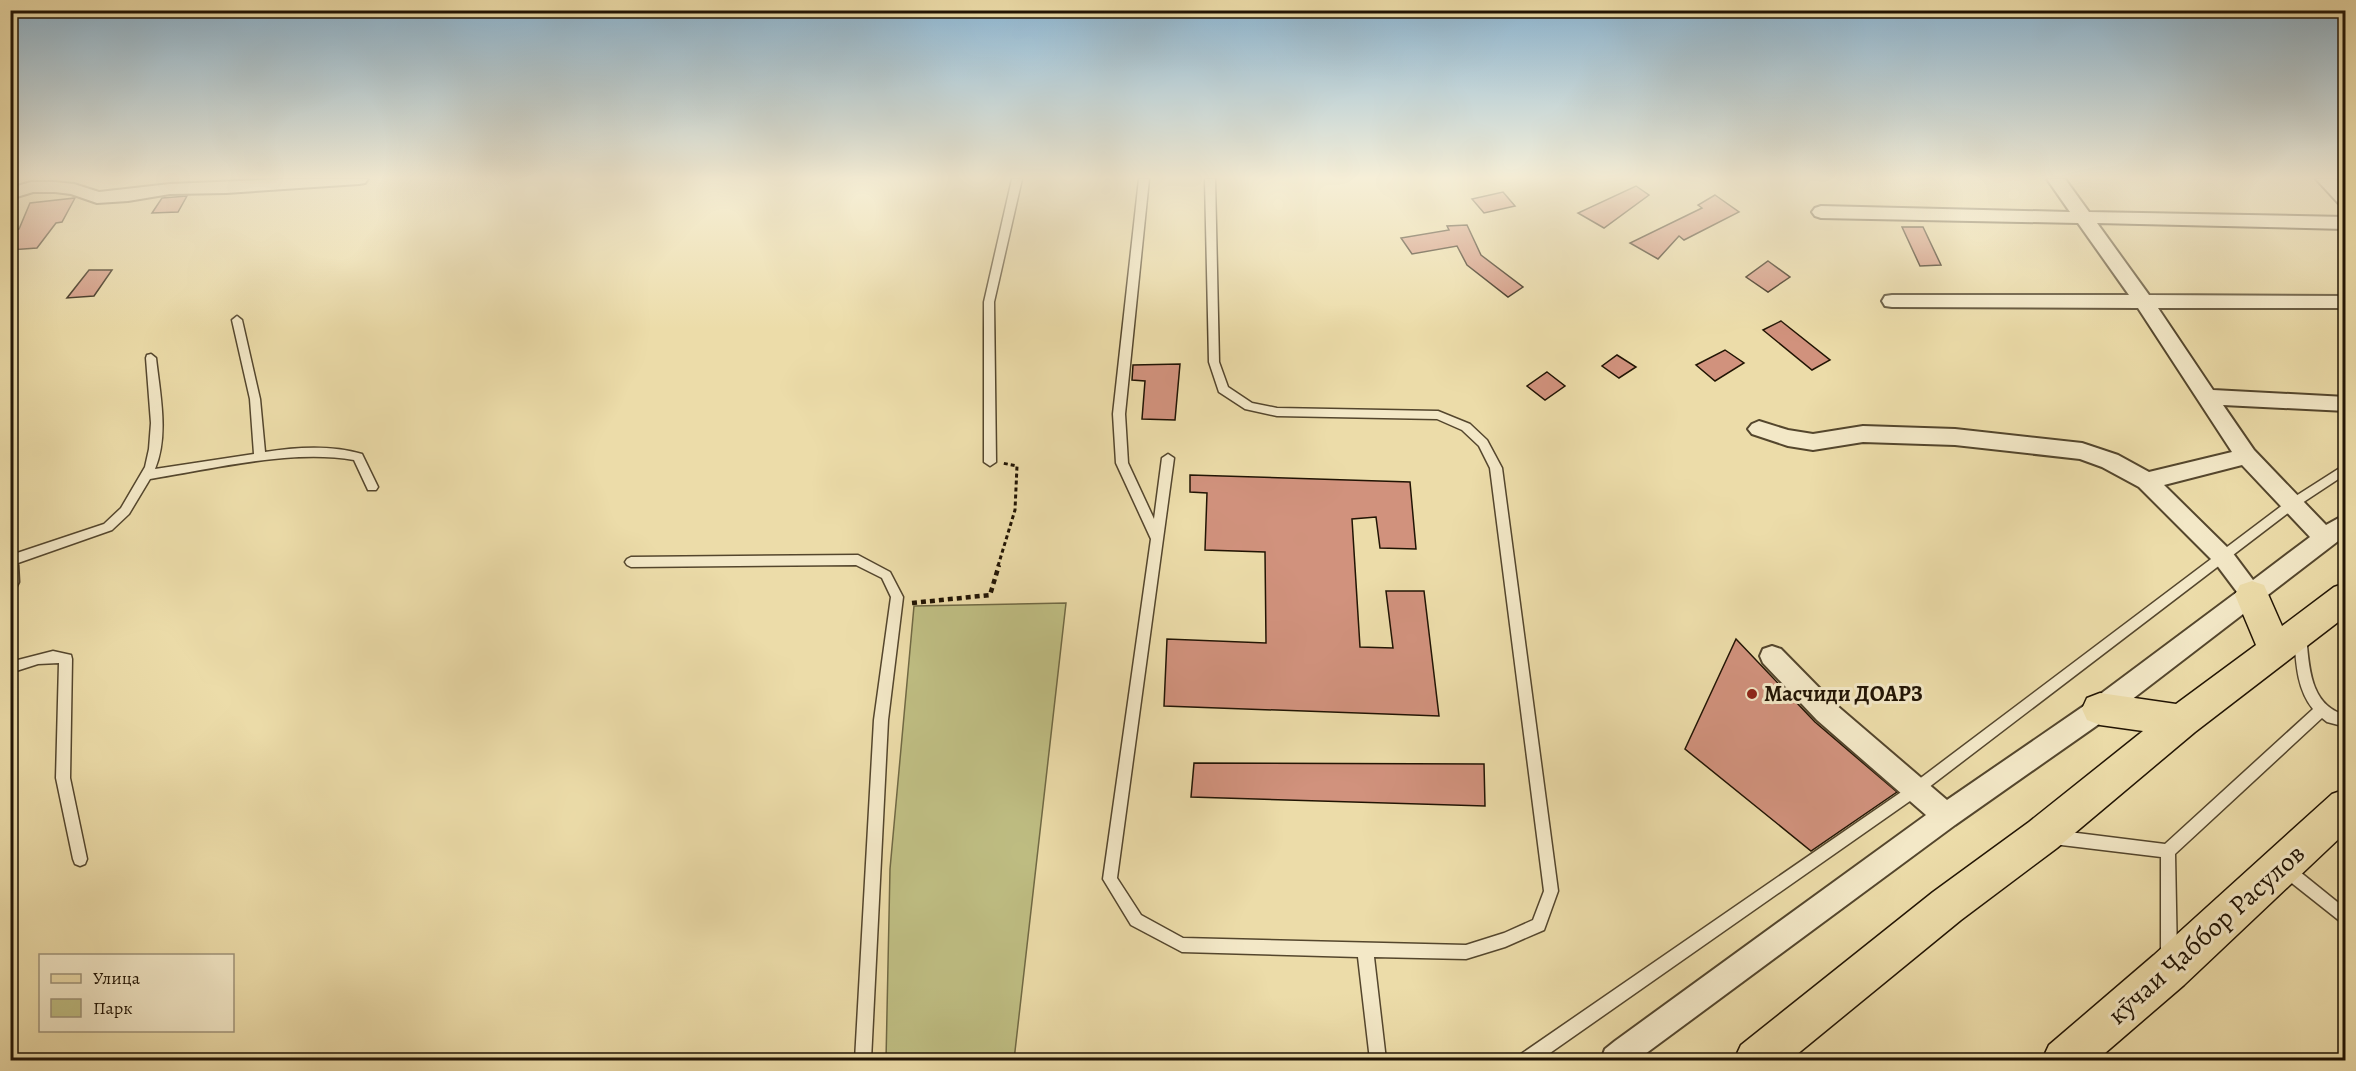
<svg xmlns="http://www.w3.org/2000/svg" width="2356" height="1071" font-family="Alegreya,serif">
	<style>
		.green { fill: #bfbe83; stroke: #706944; stroke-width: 1.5 }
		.building { fill: #d1927d; stroke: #211404; stroke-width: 1.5 }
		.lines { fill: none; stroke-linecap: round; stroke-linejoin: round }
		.service-casing { stroke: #54462d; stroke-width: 3 }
		.minor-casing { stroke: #54462d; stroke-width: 4 }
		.primary-casing { stroke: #211404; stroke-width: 3 }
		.path-far1 { stroke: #211404; stroke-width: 3; stroke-dasharray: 4 3; stroke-linecap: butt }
		.path { stroke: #211404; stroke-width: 4.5; stroke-dasharray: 5 4; stroke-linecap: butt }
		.service { fill: #f3e8c7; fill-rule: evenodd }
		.minor { fill: #f3e8c7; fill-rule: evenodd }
		.primary { fill: #ecdca9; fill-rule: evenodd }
		.poi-dot { fill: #8f2418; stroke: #f3e8c7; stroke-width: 2 }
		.labels { text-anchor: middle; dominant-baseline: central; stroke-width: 6; stroke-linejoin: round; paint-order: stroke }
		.poi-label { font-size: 22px; font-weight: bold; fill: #211404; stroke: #f3e8c7; text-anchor: start }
		.near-street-label { font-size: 27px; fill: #211404; stroke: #f3e8c7 }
	</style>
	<rect width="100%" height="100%" fill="#ecdca9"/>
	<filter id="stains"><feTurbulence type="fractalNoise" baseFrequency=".00333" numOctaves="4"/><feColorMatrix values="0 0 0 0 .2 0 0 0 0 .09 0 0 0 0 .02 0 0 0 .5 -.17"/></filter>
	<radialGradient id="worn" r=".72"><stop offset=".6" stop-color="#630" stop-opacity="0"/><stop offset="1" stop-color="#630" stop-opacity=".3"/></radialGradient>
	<polygon class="green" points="1066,603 1014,1060 886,1060 890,869 914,606"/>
	<g class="building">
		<polygon points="1636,186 1649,195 1604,228 1578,213"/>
		<polygon points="1503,192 1515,206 1484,213 1472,199"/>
		<polygon points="1715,195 1739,212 1684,240 1679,236 1658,259 1630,243 1702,208 1698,205"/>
		<polygon points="187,196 178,212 152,213 162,198"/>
		<polygon points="75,198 62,222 56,223 37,248 10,250 10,230 19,229 30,203"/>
		<polygon points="1467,225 1481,255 1523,287 1508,297 1467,265 1457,246 1412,254 1401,238 1449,230 1447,226"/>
		<polygon points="1902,227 1923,227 1941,265 1920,266"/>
		<polygon points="1768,261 1790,277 1768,292 1746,277"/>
		<polygon points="89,270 112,270 94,296 67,298"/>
		<polygon points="1781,321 1830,360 1812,370 1763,330"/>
		<polygon points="1725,350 1744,363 1715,381 1696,365"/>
		<polygon points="1617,355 1636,367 1619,378 1602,366"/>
		<polygon points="1180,364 1175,420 1142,419 1145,381 1132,380 1133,365"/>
		<polygon points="1547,372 1565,386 1545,400 1527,386"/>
		<polygon points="1190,475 1410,482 1416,549 1380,548 1376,517 1352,519 1360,647 1393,648 1386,591 1424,591 1439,716 1164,706 1167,639 1266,643 1265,552 1205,550 1207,493 1190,492"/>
		<polygon points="1736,639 1815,722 1897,792 1811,851 1685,749"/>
		<polygon points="1194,763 1484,764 1485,806 1191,797"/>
	</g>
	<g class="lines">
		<g class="service-casing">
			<g id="service">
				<polygon points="1012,179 1022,179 994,302 996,462 990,466 984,462 984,302"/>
				<polygon points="1139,179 1149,179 1125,414 1128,463 1154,519 1162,458 1168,454 1174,458 1117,878 1141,915 1183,938 1466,945 1504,933 1533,920 1544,891 1490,468 1479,446 1462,430 1437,419 1277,416 1245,409 1219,392 1209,362 1205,179 1215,179 1219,362 1228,387 1252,403 1277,408 1438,411 1470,424 1487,440 1502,468 1558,891 1544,930 1505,947 1466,959 1374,957 1386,1060 1370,1060 1358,957 1182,952 1131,925 1103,879 1151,539 1116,463 1113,414"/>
				<path d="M237,316L242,320L260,399L265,452C296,447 332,445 362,454L378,487L376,490H368L354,460C291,449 213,469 150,479L129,514L112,530L18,563L19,582L14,592L10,593V549L17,553L104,524L121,508L145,467L149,449L151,423L146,358L147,355L151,354L156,358C160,394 169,435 155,469L254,454L250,399L232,320Z"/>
				<polygon points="2346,464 2346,474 2296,507 1920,794 1540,1060 1519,1060 1521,1054 1910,786 2288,501"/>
				<polygon points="858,555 890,572 903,597 888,720 871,1060 855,1060 874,720 891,597 882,578 856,565 631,567 627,565 625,562 627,559 631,557"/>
				<path d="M2300,629L2305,630L2306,634C2309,665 2309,706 2346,715V727L2327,722L2322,718L2175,854L2177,958L2174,963L2169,965L2164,963L2161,958V857L2053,844L2048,842L2046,837L2048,832L2053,830L2165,844L2313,709C2296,688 2296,660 2294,634L2295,630Z"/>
				<polygon points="53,651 71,655 72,659 70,778 87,859 85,864 80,866 75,864 73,859 56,778 59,663 38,664 10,673 10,662"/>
				<polygon points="2284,861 2289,863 2346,909 2346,926 2279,873 2277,868 2279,863"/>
			</g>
		</g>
		<g class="minor-casing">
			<g id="minor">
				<polygon points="282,179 368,179 365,183 359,184 226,193 170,194 128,201 97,203 71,194 55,192 33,192 10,199 10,188 31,182 55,182 74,184 99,192 170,184"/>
				<path d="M2047,179H2065L2089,212L2346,217V229L2097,223L2149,295L2346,296V308H2158L2213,390L2346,397V411L2223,405L2254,450L2326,525L2346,514V535L2109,717L1955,825L1637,1060H1601L1605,1049L1615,1041L1926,815L1817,720L1763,663L1760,656L1763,649L1772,646L1781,649L1835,704L1947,800L2091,701L2237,592L2216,564L2139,487L2102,467L2080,459L1955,445L1863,442L1813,450L1788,446L1752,434L1748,429L1752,424L1759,421L1788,430L1813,434L1863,426L1955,429L2082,443L2118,455L2149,472L2232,452L2138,308L1892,307L1885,306L1882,301L1885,296L1892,295H2129L2078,223L1821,218L1815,216L1812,212L1815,208L1821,206L2070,212ZM2242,465L2310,537L2253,580L2232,552L2164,485Z"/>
				<polygon points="2316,179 2335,179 2346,190 2346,206 2340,205"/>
			</g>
		</g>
		<g class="primary-casing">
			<g id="primary">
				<polygon points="2252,581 2264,585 2282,626 2334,587 2346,583 2346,616 2195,732 2057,848 1961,920 1790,1060 1734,1060 1741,1045 1933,892 2029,822 2143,731 2100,725 2087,720 2082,709 2087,698 2100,693 2176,704 2256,645 2235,595 2240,585"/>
				<polygon points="2346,789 2346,832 2184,985 2097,1060 2042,1060 2049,1045 2154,955 2332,794"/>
			</g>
		</g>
		<polyline class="path-far1" points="998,566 1015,510 1017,466 1002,463"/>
		<polyline class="path" points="912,603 990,595 999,565"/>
		<use href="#service" class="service"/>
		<use href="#minor" class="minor"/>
		<use href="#primary" class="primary"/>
	</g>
	<linearGradient id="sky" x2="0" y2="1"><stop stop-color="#8bb6d4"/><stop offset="0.54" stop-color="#f6efd8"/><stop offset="1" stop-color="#f6efd8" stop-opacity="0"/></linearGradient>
	<rect width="2356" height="329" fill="url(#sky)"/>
	<circle class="poi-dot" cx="1752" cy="694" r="6"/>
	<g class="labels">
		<g class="poi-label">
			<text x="1764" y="694">Масчиди ДОАРЗ</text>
		</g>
		<g class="near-street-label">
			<text transform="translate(2206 934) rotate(-42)">кӯчаи Ҷаббор Расулов</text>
		</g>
	</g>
	<rect width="2356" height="1071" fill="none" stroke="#ecdca9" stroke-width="36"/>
	<rect x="12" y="12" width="2332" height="1047" fill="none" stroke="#211404" stroke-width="3"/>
	<rect x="18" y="18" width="2320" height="1035" fill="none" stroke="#211404" stroke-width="1.5"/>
	<rect x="39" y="954" width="195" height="78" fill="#f3e8c7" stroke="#9f9379" stroke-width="1.5"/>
	<rect x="51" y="974" width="30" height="9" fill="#ecdca9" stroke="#9f9379" stroke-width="1.5"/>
	<text x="93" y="984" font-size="18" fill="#211404">Улица</text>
	<rect x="51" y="999" width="30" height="18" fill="#bfbe83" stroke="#9f9379" stroke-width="1.5"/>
	<text x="93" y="1014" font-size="18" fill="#211404">Парк</text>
	<rect width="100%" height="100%" filter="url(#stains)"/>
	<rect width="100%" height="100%" fill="url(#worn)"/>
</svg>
